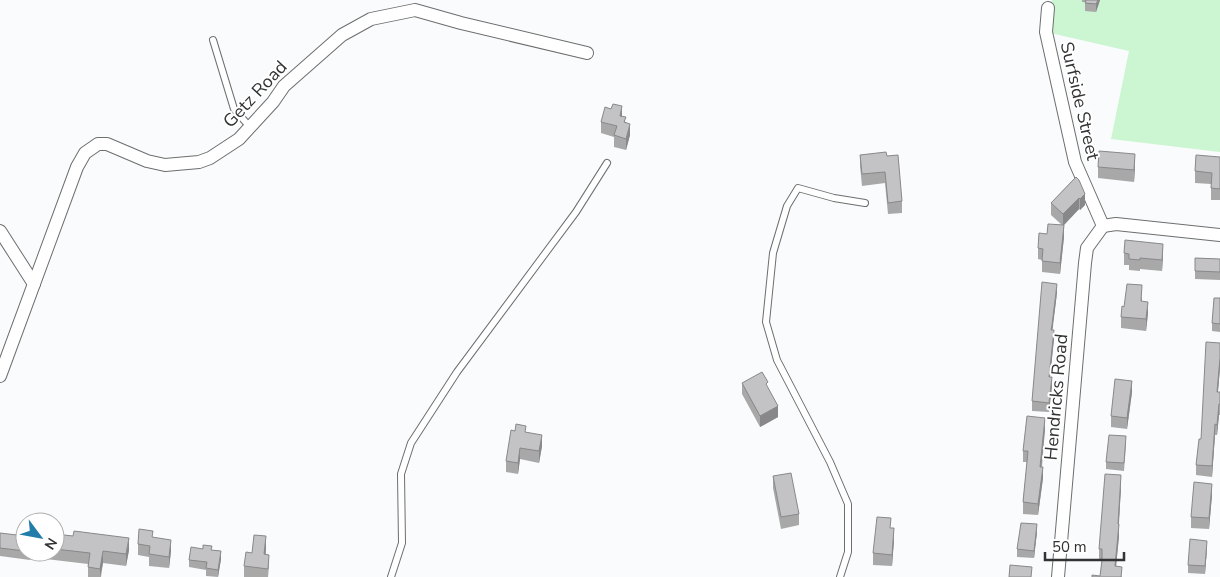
<svg xmlns="http://www.w3.org/2000/svg" width="1220" height="577" font-family="'Nunito Sans',sans-serif">
	<style>
		.park { fill: #ccf5d1 }
		.lines { fill: none; stroke-linecap: round; stroke-linejoin: round }
		.lane-casing { stroke: #6d6e6f; stroke-width: 8 }
		.street-casing { stroke: #6d6e6f; stroke-width: 14 }
		.lane { stroke: #fff; stroke-width: 6 }
		.street { stroke: #fff; stroke-width: 12 }
		.wall { fill: #a8a8a9 }
		.shaded-wall { fill: #88888a }
		.building { fill: #c3c3c5; stroke: #88888a }
		.labels { text-anchor: middle; dominant-baseline: central; stroke-width: 4; stroke-linejoin: round; paint-order: stroke }
		.street-label { font-size: 18px; fill: #333334; stroke: #fff }
	</style>
	<rect width="100%" height="100%" fill="#f9fbfc"/>
	<polygon class="park" points="1052,0 1220,0 1220,152 1111,139 1129,51 1046,32"/>
	<g class="lines">
		<g class="lane-casing">
			<g id="lane">
				<polyline points="213,40 234,109 250,127"/>
				<polyline points="391,577 402,543 401,474 411,443 457,372 576,212 607,163"/>
				<polyline points="840,577 848,552 848,504 830,462 777,360 766,322 773,253 787,206 798,188 834,198 865,203"/>
			</g>
		</g>
		<g class="street-casing">
			<g id="street">
				<polyline points="1048,8 1046,32 1075,162 1103,226"/>
				<polyline points="1103,226 1116,224 1220,235"/>
				<polyline points="0,231 34,284"/>
				<polyline points="0,376 77,167 85,153 98,144 107,144 147,161 165,165 199,162 210,158 239,139 273,102 284,86 342,35 371,19 415,10 461,23 587,53"/>
				<polyline points="1058,577 1085,263 1087,248 1103,226"/>
			</g>
		</g>
		<use href="#lane" class="lane"/>
		<use href="#street" class="street"/>
	</g>
	<g class="wall">
		<polygon points="1082,0 1100,0 1096,12 1085,11 1085,2 1082,2"/>
		<polygon points="622,116 626,123 630,135 626,150 614,147 614,137 601,133 601,122"/>
		<polygon points="860,155 887,156 902,201 902,213 888,214 885,183 862,186 860,166"/>
		<polygon points="1220,157 1220,200 1211,200 1211,184 1195,183 1195,171"/>
		<polygon points="1135,166 1134,182 1098,178 1098,167"/>
		<polygon points="1076,177 1085,205 1080,210 1079,209 1064,225 1064,237 1060,274 1042,272 1042,260 1038,259 1038,248 1062,225 1051,215 1051,203"/>
		<polygon points="1124,253 1163,255 1162,271 1140,269 1140,271 1129,270 1129,265 1124,265"/>
		<polygon points="1195,258 1220,259 1220,280 1195,279"/>
		<polygon points="1057,293 1052,330 1054,339 1050,377 1052,386 1049,412 1032,411 1032,401"/>
		<polygon points="1142,297 1142,301 1148,313 1146,331 1121,328 1121,317 1124,307"/>
		<polygon points="1220,298 1220,332 1212,331 1212,323"/>
		<polygon points="1220,343 1220,368 1218,392 1220,392 1220,415 1219,415 1217,435 1215,435 1212,477 1196,475 1196,465 1201,439"/>
		<polygon points="742,383 778,417 760,427 742,394"/>
		<polygon points="1132,392 1127,429 1111,427 1111,416"/>
		<polygon points="1045,429 1042,467 1043,478 1038,515 1023,514 1023,502 1027,462 1023,462 1023,451"/>
		<polygon points="526,432 542,446 539,463 520,459 518,474 506,472 506,461"/>
		<polygon points="1126,444 1124,471 1106,469 1106,462"/>
		<polygon points="773,476 799,514 799,525 781,529 773,488"/>
		<polygon points="1121,487 1119,524 1119,536 1116,567 1122,577 1100,576 1102,560 1099,560 1099,549"/>
		<polygon points="1212,495 1209,529 1191,528 1191,517"/>
		<polygon points="1037,532 1034,558 1017,557 1017,549"/>
		<polygon points="0,533 17,538 25,539 25,552 31,552 30,560 0,556"/>
		<polygon points="55,534 129,550 126,566 103,563 101,577 88,577 88,564 46,559 46,552 55,552"/>
		<polygon points="153,538 171,551 169,568 149,566 149,557 138,555 138,544"/>
		<polygon points="894,540 892,566 873,565 873,553"/>
		<polygon points="266,548 266,554 269,566 268,577 244,577 244,566 252,553"/>
		<polygon points="1207,548 1205,574 1188,573 1188,565"/>
		<polygon points="212,550 221,559 218,577 206,576 206,570 189,567 189,560"/>
	</g>
	<g class="shaded-wall">
		<polygon points="1098,0 1100,0 1096,12 1096,4"/>
		<polygon points="622,106 622,118 620,116"/>
		<polygon points="630,124 630,135 626,150 626,139"/>
		<polygon points="1135,154 1135,166 1134,182 1134,170"/>
		<polygon points="1085,194 1085,205 1080,210 1080,199"/>
		<polygon points="1079,198 1079,209 1063,226 1063,214"/>
		<polygon points="1064,225 1064,237 1060,274 1060,263"/>
		<polygon points="1163,244 1163,255 1162,271 1162,260"/>
		<polygon points="1057,284 1057,293 1052,334 1052,325"/>
		<polygon points="1148,302 1148,313 1146,331 1146,319"/>
		<polygon points="1054,330 1054,339 1049,386 1049,377"/>
		<polygon points="1220,358 1220,368 1217,402 1217,392"/>
		<polygon points="1052,377 1052,386 1049,412 1049,403"/>
		<polygon points="1132,381 1132,392 1127,429 1127,418"/>
		<polygon points="1219,404 1219,415 1217,435 1217,425"/>
		<polygon points="778,406 778,417 760,427 760,416"/>
		<polygon points="1045,418 1045,429 1040,478 1040,467"/>
		<polygon points="1215,424 1215,435 1212,477 1212,466"/>
		<polygon points="542,435 542,446 539,463 539,451"/>
		<polygon points="520,448 520,459 518,474 518,463"/>
		<polygon points="1043,467 1043,478 1038,515 1038,504"/>
		<polygon points="1121,475 1121,487 1118,535 1118,524"/>
		<polygon points="1212,484 1212,495 1209,529 1209,518"/>
		<polygon points="1037,524 1037,532 1034,558 1034,551"/>
		<polygon points="1119,524 1119,536 1115,577 1115,566"/>
		<polygon points="894,528 894,540 892,566 892,555"/>
		<polygon points="266,536 266,548 264,566 264,554"/>
		<polygon points="129,538 129,550 126,566 126,554"/>
		<polygon points="171,540 171,551 169,568 169,557"/>
		<polygon points="1207,541 1207,548 1205,574 1205,566"/>
		<polygon points="103,551 103,563 100,577 100,569"/>
		<polygon points="221,551 221,559 218,577 218,570"/>
	</g>
	<g class="building">
		<polygon points="1086,0 1098,0 1096,4 1085,3"/>
		<polygon points="613,104 622,106 620,116 626,117 624,122 630,124 626,139 614,135 617,126 601,122 605,107 611,109"/>
		<polygon points="1099,151 1135,154 1134,170 1098,167"/>
		<polygon points="886,152 887,156 898,155 902,201 888,203 885,172 862,174 860,155"/>
		<polygon points="1196,155 1220,157 1220,189 1211,188 1212,173 1195,171"/>
		<polygon points="1076,177 1079,180 1085,194 1080,199 1079,198 1063,214 1051,203"/>
		<polygon points="1048,224 1064,225 1060,263 1042,261 1043,249 1038,248 1039,233 1047,234"/>
		<polygon points="1125,240 1163,244 1162,260 1140,258 1140,260 1129,259 1129,254 1124,253"/>
		<polygon points="1195,258 1220,259 1220,272 1195,271"/>
		<polygon points="1042,282 1057,284 1052,325 1051,330 1054,330 1049,377 1052,377 1049,403 1032,401"/>
		<polygon points="1127,284 1142,285 1141,301 1148,302 1146,319 1121,317 1122,306 1124,307"/>
		<polygon points="1214,298 1220,298 1220,324 1212,323"/>
		<polygon points="1206,342 1220,343 1220,358 1217,392 1220,392 1220,404 1219,404 1217,425 1215,424 1212,466 1196,465 1199,439 1201,439"/>
		<polygon points="762,372 768,382 766,384 778,406 760,416 742,383"/>
		<polygon points="1115,379 1132,381 1127,418 1111,416"/>
		<polygon points="1027,416 1045,418 1040,467 1043,467 1038,504 1023,502 1028,451 1023,451"/>
		<polygon points="516,424 526,426 525,432 542,435 539,451 520,448 518,463 506,461 511,430 515,431"/>
		<polygon points="1109,435 1126,436 1124,463 1106,462"/>
		<polygon points="791,473 799,514 781,517 773,476"/>
		<polygon points="1105,474 1121,475 1118,524 1119,524 1115,566 1122,567 1121,577 1092,577 1092,575 1100,576 1102,560 1102,549 1099,549"/>
		<polygon points="1194,482 1212,484 1209,518 1191,517"/>
		<polygon points="877,517 891,518 890,528 894,528 892,555 873,553"/>
		<polygon points="1021,523 1037,524 1034,551 1017,549"/>
		<polygon points="139,529 153,531 152,537 171,540 169,557 149,554 150,546 138,544"/>
		<polygon points="74,531 129,538 126,554 103,551 100,569 88,567 90,553 55,549 55,534 73,536"/>
		<polygon points="0,533 17,535 17,538 25,539 25,551 0,548"/>
		<polygon points="254,535 266,536 264,554 269,555 268,569 244,566 246,552 252,553"/>
		<polygon points="1190,539 1207,541 1205,566 1188,565"/>
		<polygon points="203,545 212,546 211,550 221,551 218,570 206,568 207,562 189,560 191,547 203,549"/>
		<polygon points="1010,565 1032,567 1031,577 1009,577"/>
	</g>
	<g class="labels">
		<g class="street-label">
			<text transform="translate(255 94) rotate(-47)">Getz Road</text>
			<text transform="translate(1080 101) rotate(77)">Surfside Street</text>
			<text transform="translate(1056 397) rotate(-85)">Hendricks Road</text>
		</g>
	</g>
	<g transform="translate(40 537) rotate(122)"><circle r="24" fill="#ffffff" stroke="#adadae"/>
	<path d="M0-4L9 19L0 12L-9 19Z" fill="#217caa"/>
	<text y="-8" font-size="14" font-weight="bold" text-anchor="middle" fill="#333334">N</text>
	</g>
	<path d="M1045 552v8h79v-8" fill="none" stroke="#333334" stroke-width="2.5"/>
	<text x="1052" y="552" font-size="15" fill="#333334" stroke="#ffffff" stroke-width="4" paint-order="stroke">50 m</text>
</svg>
